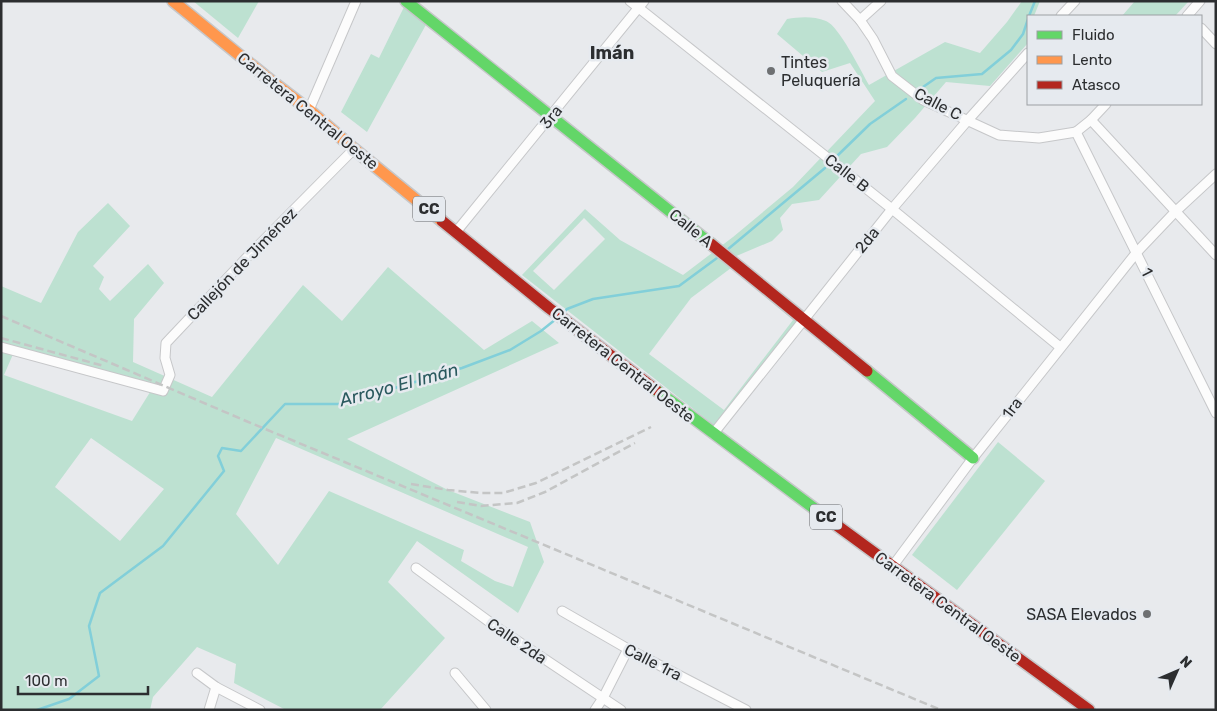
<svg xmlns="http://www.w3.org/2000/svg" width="1217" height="711" font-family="Rubik,sans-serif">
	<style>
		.green { fill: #bde1d1; fill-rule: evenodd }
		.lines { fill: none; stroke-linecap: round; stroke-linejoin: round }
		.stream { stroke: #82cfd9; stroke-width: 2.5 }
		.street-casing { stroke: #c6c7c9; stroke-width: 11 }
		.fast-casing { stroke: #c6c7c9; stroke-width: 14 }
		.slow-casing { stroke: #c6c7c9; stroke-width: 14 }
		.jam-casing { stroke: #c6c7c9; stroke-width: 14 }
		.street { stroke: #fcfcfc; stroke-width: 9 }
		.fast { stroke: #63d668; stroke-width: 11 }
		.slow { stroke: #ff974d; stroke-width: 11 }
		.jam { stroke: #b3261e; stroke-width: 11 }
		.rail { stroke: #c4c5c5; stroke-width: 2.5; stroke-dasharray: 8 4; stroke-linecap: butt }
		.poi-dot { fill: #6e7072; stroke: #e6eaef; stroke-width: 2 }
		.labels { text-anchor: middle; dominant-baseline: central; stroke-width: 5; stroke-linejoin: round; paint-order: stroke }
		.shield { fill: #e6eaef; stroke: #646669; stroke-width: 1 }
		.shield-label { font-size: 15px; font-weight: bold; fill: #2c2e30 }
		.poi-label { font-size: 16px; fill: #2c2e30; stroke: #e6eaef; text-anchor: start }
		.street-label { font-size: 16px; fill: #2c2e30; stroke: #e6eaef }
		.neighbourhood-label { font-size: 18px; font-weight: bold; fill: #2c2e30; stroke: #e6eaef }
		.water-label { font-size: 18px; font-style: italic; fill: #2a595e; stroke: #e6eaef }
	</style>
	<rect width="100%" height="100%" fill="#e8eaed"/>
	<g class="green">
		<polygon points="193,1 259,1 238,38"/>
		<path d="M1022,1H1040L1034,16H1028L1027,31L1028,43L990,86L946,82L915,118L887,147L861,154L819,200L792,204L780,218L783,230L772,241L734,257L807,317L719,429L522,275L585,209L620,240L683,275L733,237L793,187L875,101L850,63L822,72L777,34L787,19C800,17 813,16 826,21C839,26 861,71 869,85L945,42L980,53L1007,22ZM584,218L605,239L554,290L533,271ZM731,268L793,320L724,410L649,354L691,298Z"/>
		<polygon points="1135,1 1189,1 1175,16 1122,16"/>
		<polygon points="405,5 428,21 367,132 341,112 371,54 379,58"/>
		<path d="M108,203L130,226L93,266L104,277L99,289L110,301L148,264L164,283L134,319L133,362L212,397L303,285L342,321L388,267L484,350L532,321L559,343L347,439L448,490L530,522L544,562L518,613L417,541L388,582L445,638L380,710H286L234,683L236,664L197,647L153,697L150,710H1V286L41,303L78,232ZM14,352L152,389L132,421L4,375ZM91,438L164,489L120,541L55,487ZM276,438L528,547L513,587L495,581L461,561L464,550L329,491L278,565L236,514Z"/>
		<polygon points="998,442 1045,481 957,590 912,555"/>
	</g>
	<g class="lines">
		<g class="stream">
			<polyline points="1029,16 1035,1"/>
			<polyline points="923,87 936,78 982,74 1011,50 1023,34 1028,19"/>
			<polyline points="836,157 870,124 906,99"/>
			<polyline points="727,250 825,168"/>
			<polyline points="564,312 567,309 593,299 679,286 717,258"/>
			<polyline points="37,710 69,699 99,676 89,626 100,593 163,546 224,471 218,456 222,448 241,451 285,404 341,404 462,368 510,350 541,331 556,319"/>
		</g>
		<g class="street-casing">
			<g id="street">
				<polyline points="630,1 892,209 1060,347"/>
				<polyline points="842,1 860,20 873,39 892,76 923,100 999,135 1039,138 1076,132"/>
				<polyline points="1061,16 1075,1"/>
				<polyline points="1187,16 1200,1"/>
				<polyline points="860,20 881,1"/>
				<polyline points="1201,28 1216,44"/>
				<polyline points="309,110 356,1"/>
				<polyline points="1091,120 1216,255"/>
				<polyline points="1076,132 1216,413"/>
				<polyline points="1076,132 1091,120 1106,104"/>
				<polyline points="456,232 644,1"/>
				<polyline points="1,347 163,391 170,375 165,358 166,343 252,252 354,149"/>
				<polyline points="713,434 892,209 968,120 1028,53"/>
				<polyline points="892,567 973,458 1137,252 1175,212 1216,174"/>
				<polyline points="416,568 495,626 621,710"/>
				<polyline points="562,611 628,649 746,710"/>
				<polyline points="197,673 216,687 260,710"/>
				<polyline points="455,673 486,710"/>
				<polyline points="209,710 216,687"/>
				<polyline points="595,710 603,698 628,649"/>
			</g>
		</g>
		<g class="fast-casing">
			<g id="fast">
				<polyline points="406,1 711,244"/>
				<polyline points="867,371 973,458"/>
				<polyline points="656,390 835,524"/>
			</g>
		</g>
		<g class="slow-casing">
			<polyline id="slow" points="173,1 265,76 309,110 354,149 442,221"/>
		</g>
		<g class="jam-casing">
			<g id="jam">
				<polyline points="442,221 549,308 656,390"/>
				<polyline points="711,244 867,371"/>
				<polyline points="835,524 1089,710"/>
			</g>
		</g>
		<use href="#street" class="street"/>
		<use href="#fast" class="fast"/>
		<use href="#slow" class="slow"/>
		<use href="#jam" class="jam"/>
		<g class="rail">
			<polyline points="1,316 246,421 941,710"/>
			<polyline points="1,338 104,366"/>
			<polyline points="411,484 448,490 480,493 503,493 536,483 651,427"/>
			<polyline points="457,502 481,506 517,503 545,492 635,443"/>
		</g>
	</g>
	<g class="poi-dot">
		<circle cx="771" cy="71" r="5"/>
		<circle cx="1147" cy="614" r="5"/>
	</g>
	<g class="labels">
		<g class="shield">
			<rect x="413" y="196.5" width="32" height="25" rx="4"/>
			<rect x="810" y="504.5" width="32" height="25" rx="4"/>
		</g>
		<g class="shield-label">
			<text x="429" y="209">CC</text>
			<text x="826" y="517">CC</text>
		</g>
		<g class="poi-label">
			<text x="781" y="62">Tintes<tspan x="781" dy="18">Peluquería</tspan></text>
			<text x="1137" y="614" text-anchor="end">SASA Elevados</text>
		</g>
		<g class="street-label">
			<text transform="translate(938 104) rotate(28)">Calle C</text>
			<text transform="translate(308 111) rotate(39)">Carretera Central Oeste</text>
			<text transform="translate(551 117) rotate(-51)">3ra</text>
			<text transform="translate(847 173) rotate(38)">Calle B</text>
			<text transform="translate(691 228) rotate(39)">Calle A</text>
			<text transform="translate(867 240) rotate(-51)">2da</text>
			<text transform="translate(242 264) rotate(-46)">Callejón de Jiménez</text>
			<text transform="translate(1147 272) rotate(64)">1</text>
			<text transform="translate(623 365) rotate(38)">Carretera Central Oeste</text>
			<text transform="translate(1012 408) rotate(-52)">1ra</text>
			<text transform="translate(948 607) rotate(36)">Carretera Central Oeste</text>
			<text transform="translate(517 641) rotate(34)">Calle 2da</text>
			<text transform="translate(653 662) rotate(27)">Calle 1ra</text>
		</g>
		<g class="neighbourhood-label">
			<text x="612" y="53">Imán</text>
		</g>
		<g class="water-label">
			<text transform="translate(399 385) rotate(-15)">Arroyo El Imán</text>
		</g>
	</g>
	<rect width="1217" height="711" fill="none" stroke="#2c2e30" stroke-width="5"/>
	<rect x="1027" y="15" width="175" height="90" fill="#e6eaef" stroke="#9c9fa3"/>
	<rect x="1037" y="31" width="25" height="8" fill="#63d668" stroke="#9c9fa3"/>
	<text x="1072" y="40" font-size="15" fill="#2c2e30">Fluido</text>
	<rect x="1037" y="56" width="25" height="8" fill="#ff974d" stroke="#9c9fa3"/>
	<text x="1072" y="65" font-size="15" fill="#2c2e30">Lento</text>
	<rect x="1037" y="81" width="25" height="8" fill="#b3261e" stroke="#9c9fa3"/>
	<text x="1072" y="90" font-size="15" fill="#2c2e30">Atasco</text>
	<g transform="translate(1177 671) rotate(45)" stroke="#e6eaef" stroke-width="4" paint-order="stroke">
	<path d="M0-4L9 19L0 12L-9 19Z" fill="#2c2e30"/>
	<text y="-8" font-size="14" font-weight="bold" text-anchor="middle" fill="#2c2e30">N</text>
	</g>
	<path d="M18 686v8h130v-8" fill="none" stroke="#2c2e30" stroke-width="2.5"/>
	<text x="25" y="686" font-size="15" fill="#2c2e30" stroke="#e6eaef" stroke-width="4" paint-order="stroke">100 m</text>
</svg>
